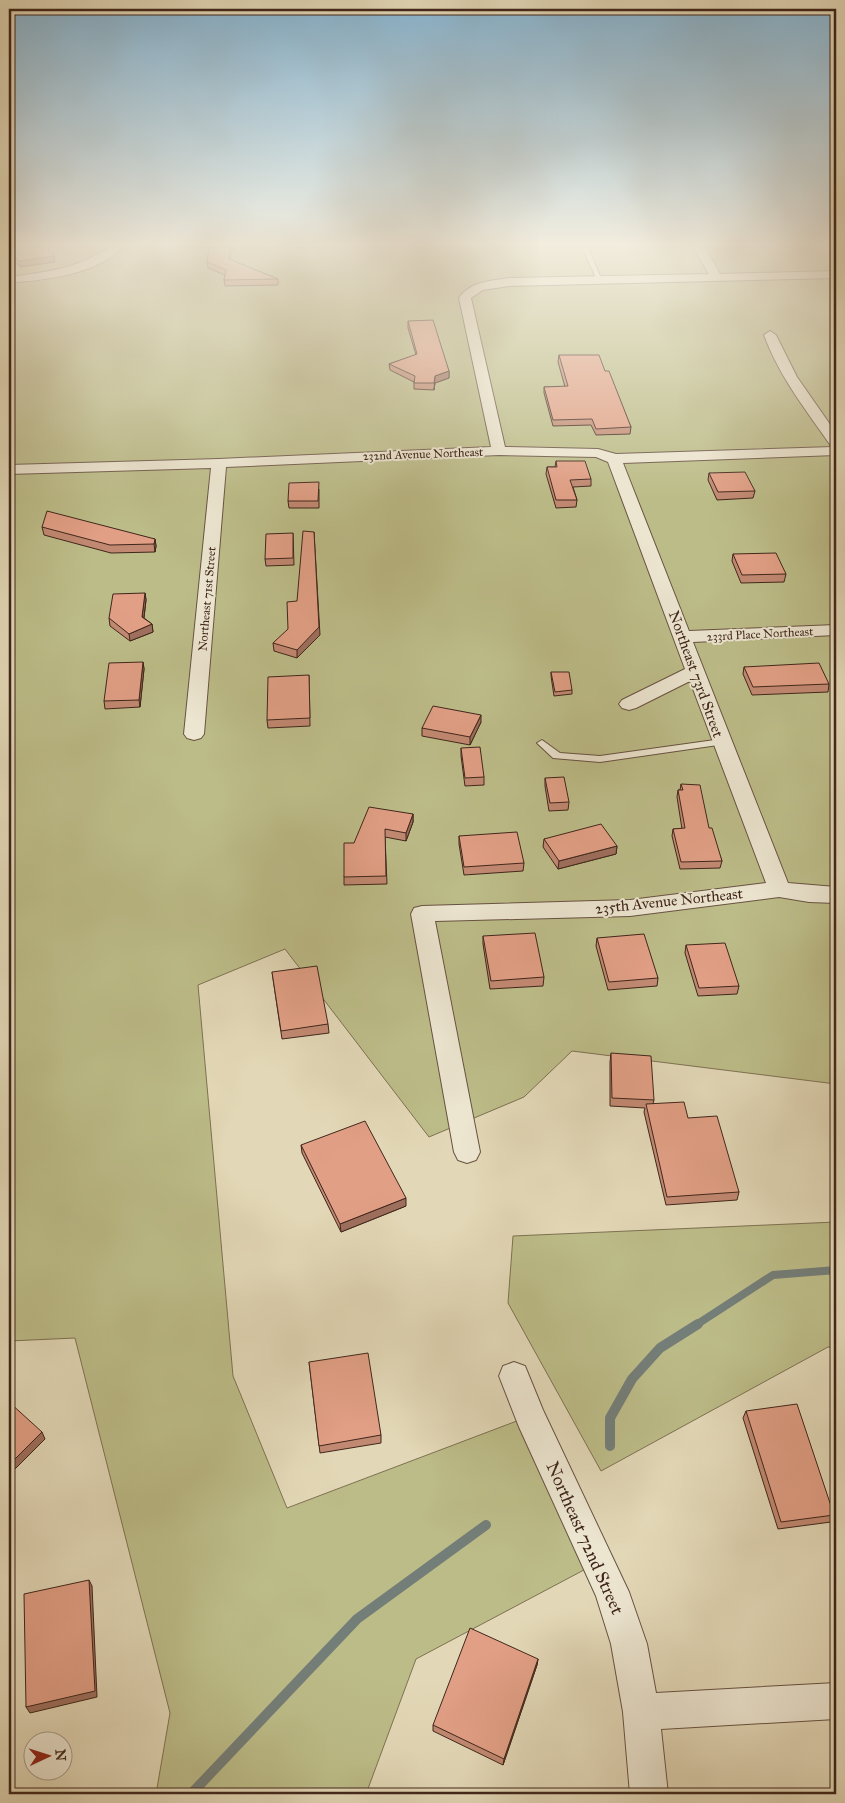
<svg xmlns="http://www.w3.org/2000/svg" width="845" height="1803" font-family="'IM FELL Great Primer',serif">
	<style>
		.green { fill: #bcbc88; stroke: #7e7152 }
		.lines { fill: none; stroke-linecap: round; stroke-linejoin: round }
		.stream-far1 { stroke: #747e78; stroke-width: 8 }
		.stream { stroke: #747e78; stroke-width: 10 }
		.service-casing { stroke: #685242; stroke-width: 2 }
		.minor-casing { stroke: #685242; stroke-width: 2 }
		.service { fill: #ece5d0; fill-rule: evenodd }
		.minor { fill: #ece5d0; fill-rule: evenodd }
		.wall { fill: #c28972; stroke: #40261b }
		.shaded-wall { fill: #9e6f5d; stroke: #40261b }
		.building { fill: #e19f85; stroke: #40261b }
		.labels { text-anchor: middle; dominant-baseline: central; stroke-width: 4; stroke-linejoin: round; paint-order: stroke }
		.far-street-label { font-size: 12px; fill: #40261b; stroke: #ece5d0 }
		.street-label { font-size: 15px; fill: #40261b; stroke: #ece5d0 }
		.near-street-label { font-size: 18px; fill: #40261b; stroke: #ece5d0 }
	</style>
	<rect width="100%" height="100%" fill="#e2d7b6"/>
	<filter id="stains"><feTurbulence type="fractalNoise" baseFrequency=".004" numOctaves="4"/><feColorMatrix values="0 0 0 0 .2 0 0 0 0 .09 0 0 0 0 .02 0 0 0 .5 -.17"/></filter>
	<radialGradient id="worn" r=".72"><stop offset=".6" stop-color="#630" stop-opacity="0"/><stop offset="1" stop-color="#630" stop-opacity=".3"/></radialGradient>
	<g class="green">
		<polygon points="9,247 836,247 836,1084 572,1051 524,1097 429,1137 285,949 198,985 233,1376 287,1508 530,1416 599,1562 416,1659 366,1794 156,1794 170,1713 75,1338 9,1341"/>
		<polygon points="836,1222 836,1348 828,1347 601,1471 508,1303 513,1236"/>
	</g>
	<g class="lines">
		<polyline class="stream-far1" points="696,1325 773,1275 836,1270"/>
		<g class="stream">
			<polyline points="610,1446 610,1418 632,1379 660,1348 698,1324"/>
			<polyline points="191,1794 357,1619 486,1525"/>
		</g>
		<g class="service-casing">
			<g id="service">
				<polygon points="582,247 588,247 602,281 597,280"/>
				<polygon points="722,739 727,742 725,744 600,762 553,758 537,743 542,740 560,753 600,756"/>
			</g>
		</g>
		<g class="minor-casing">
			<g id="minor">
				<path d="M109,247H122C98,275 43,280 9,283V277C45,272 78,269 109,247Z"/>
				<path d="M693,247H705L720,274L836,271V278L509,286L483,290L471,298L505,447L598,449L616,454L833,447L831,446C806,410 779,376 764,335L770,331L776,335L797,377L836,433V455L623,463L689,631L836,625V635L693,642L788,883L836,887V903L809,902L779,897L630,916L435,921L480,1152L476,1160L467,1163L458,1160L454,1152L411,914L414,908L422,906L630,900L766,883L690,681L636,708L629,710L622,708L619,704L622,700L685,669L608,462L596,457L499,455L226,467L204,734L201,738L194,740L187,738L184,734L211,468L9,474V465L219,459L491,447L459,298C471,281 490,281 509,278L709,274Z"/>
				<polygon points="514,1362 525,1366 543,1410 629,1592 647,1644 656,1693 836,1683 836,1719 661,1729 668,1794 630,1794 623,1712 611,1644 596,1596 519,1427 499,1376 503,1366"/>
			</g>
		</g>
		<use href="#service" class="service"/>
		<use href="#minor" class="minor"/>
	</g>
	<g class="wall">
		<polygon points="12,253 54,256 55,262 20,267 13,259"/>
		<polygon points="230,260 278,279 278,285 225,286 224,280 225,275 208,268 207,262"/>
		<polygon points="408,321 449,371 449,378 435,383 434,390 414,389 414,382 390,370 389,364 416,355 408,328"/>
		<polygon points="559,355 605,371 631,427 630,434 596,435 591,425 553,426 544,393 544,387 565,387 558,362"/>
		<polygon points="556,461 591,479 591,486 573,487 577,500 576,507 556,508 546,474 547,467 555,467"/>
		<polygon points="709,473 755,491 753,498 717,500 708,480"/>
		<polygon points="319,489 319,508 289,508 288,501"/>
		<polygon points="42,527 155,539 156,546 155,552 111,553 44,535"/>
		<polygon points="293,533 294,565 266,566 265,559"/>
		<polygon points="733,554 786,574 784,582 741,583 732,561"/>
		<polygon points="145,593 146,600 144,618 152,624 153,632 130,641 110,626 109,618"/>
		<polygon points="320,635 297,658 274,651 273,643"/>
		<polygon points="143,662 144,669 140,707 105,709 104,701"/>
		<polygon points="744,667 829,684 828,692 752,695 743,674"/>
		<polygon points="551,672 572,690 572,694 554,696 551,676"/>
		<polygon points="309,675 310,726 268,728 267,720"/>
		<polygon points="481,722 470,745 422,736 422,728"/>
		<polygon points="461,748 484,777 484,785 465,786 461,756"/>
		<polygon points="545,778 569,802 568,810 549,811 545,786"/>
		<polygon points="681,784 709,828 722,861 720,868 680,869 672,836 673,829 682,829 677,797 678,790 680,790"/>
		<polygon points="413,814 413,822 406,841 385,837 387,884 344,885 344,877 354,843"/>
		<polygon points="459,836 524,863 523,871 464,875 459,844"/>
		<polygon points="544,839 617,846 616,854 558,869 543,847"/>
		<polygon points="834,929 836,929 836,949 832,937"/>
		<polygon points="483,936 544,977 543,986 490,989 483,944"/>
		<polygon points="597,938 658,978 657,986 608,990 596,946"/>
		<polygon points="686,945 739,986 737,994 698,996 685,953"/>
		<polygon points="272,972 328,1024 329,1033 282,1039"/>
		<polygon points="611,1053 654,1100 653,1104 688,1118 739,1192 737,1200 666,1205 644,1112 645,1108 610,1106 610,1062"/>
		<polygon points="301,1145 406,1206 341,1232 302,1153"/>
		<polygon points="309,1362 381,1435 381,1443 320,1453"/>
		<polygon points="746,1411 834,1515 831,1522 778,1529 743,1418"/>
		<polygon points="538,1659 537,1665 503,1765 433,1731 433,1725"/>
	</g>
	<g class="shaded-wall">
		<polygon points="230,247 232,247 229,265 229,259"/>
		<polygon points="54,256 55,262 20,267 19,261"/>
		<polygon points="449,371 449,378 435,383 434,390 435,376"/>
		<polygon points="314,532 320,635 297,658 297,650"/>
		<polygon points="155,539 156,546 155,552 154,544"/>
		<polygon points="145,593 146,600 143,624 142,617"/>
		<polygon points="152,624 153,632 130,641 129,634"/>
		<polygon points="143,662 144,669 140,707 139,700"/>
		<polygon points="481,715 481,722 470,745 470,737"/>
		<polygon points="413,814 413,822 406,841 406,833"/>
		<polygon points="617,846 616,854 558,869 559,861"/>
		<polygon points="406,1198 406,1206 341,1232 340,1224"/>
		<polygon points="42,1432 45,1439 9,1475 9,1465"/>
		<polygon points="89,1580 92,1586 97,1697 30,1713 26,1707"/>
		<polygon points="538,1659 537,1665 503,1765 504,1759"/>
	</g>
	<g class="building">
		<polygon points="15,247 47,247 54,256 19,261 12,253"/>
		<polygon points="209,247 230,247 229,259 278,279 224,280 226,270 207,262"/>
		<polygon points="433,320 449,371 435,376 434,383 414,383 415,376 389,364 417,354 408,321"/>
		<polygon points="559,355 599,355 605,371 609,371 631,427 596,429 592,419 553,420 544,387 568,386"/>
		<polygon points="556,461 585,461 591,479 570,480 577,500 556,500 547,467 557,467"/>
		<polygon points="745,472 755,491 718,492 709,473"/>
		<polygon points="319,482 318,501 288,501 289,483"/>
		<polygon points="47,511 155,539 154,544 110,545 42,527"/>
		<polygon points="303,531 314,532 319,627 297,650 273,643 288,629 287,602 297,601"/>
		<polygon points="293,533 293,558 265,559 266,534"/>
		<polygon points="776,553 786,574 742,575 733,554"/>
		<polygon points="145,593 142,617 152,624 129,634 109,618 113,594"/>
		<polygon points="143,662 139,700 104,701 109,663"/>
		<polygon points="819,663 829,684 753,687 744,667"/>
		<polygon points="551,672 569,672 572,690 555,692"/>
		<polygon points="309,675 310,718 267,720 268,677"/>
		<polygon points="433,706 481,715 470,737 422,728"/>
		<polygon points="480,747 484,777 465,778 461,748"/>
		<polygon points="564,777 569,802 550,803 545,778"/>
		<polygon points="681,784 700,785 709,828 712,828 722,861 681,862 673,829 685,828 678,790 683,790"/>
		<polygon points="369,807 413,814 406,833 385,829 386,876 344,877 344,843 354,843"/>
		<polygon points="601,824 617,846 559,861 544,839"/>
		<polygon points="517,832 524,863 464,867 459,836"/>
		<polygon points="535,933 544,977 491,981 483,936"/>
		<polygon points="644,934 658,978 609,982 597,938"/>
		<polygon points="725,943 739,986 699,988 686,945"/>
		<polygon points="317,966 328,1024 281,1031 272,972"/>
		<polygon points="611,1053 651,1056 654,1100 612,1098"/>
		<polygon points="684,1102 688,1118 717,1116 739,1192 667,1197 646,1104"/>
		<polygon points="365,1121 406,1198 340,1224 301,1145"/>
		<polygon points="368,1353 381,1435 319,1446 309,1362"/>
		<polygon points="9,1402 42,1432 9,1465"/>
		<polygon points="797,1404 834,1515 781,1522 746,1411"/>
		<polygon points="89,1580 95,1691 26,1707 24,1594"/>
		<polygon points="470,1628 538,1659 504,1759 433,1725"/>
	</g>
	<linearGradient id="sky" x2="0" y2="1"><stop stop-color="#87b6d4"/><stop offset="0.49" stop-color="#f2edde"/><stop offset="1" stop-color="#f2edde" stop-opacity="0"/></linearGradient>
	<rect width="845" height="499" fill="url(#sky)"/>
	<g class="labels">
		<g class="far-street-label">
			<text transform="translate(423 454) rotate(-2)">232nd Avenue Northeast</text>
			<text transform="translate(207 599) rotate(-85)">Northeast 71st Street</text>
			<text transform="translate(760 634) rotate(-3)">233rd Place Northeast</text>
		</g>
		<g class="street-label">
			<text transform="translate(696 674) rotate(70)">Northeast 73rd Street</text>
			<text transform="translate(669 901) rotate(-6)">235th Avenue Northeast</text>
		</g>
		<g class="near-street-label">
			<text transform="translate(585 1538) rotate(66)">Northeast 72nd Street</text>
		</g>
	</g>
	<rect width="845" height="1803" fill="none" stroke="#e2d7b6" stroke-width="30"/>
	<rect x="10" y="10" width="825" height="1783" fill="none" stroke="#40261b" stroke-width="2.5"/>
	<rect x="15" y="15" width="815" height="1773" fill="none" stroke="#40261b"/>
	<g transform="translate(48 1756) rotate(86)"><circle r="24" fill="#ece5d0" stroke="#a79988"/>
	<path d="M0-4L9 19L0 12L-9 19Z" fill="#8f2418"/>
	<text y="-8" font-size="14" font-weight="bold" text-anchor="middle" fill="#40261b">N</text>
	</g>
	<rect width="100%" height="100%" filter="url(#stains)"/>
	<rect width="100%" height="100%" fill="url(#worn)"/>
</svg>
